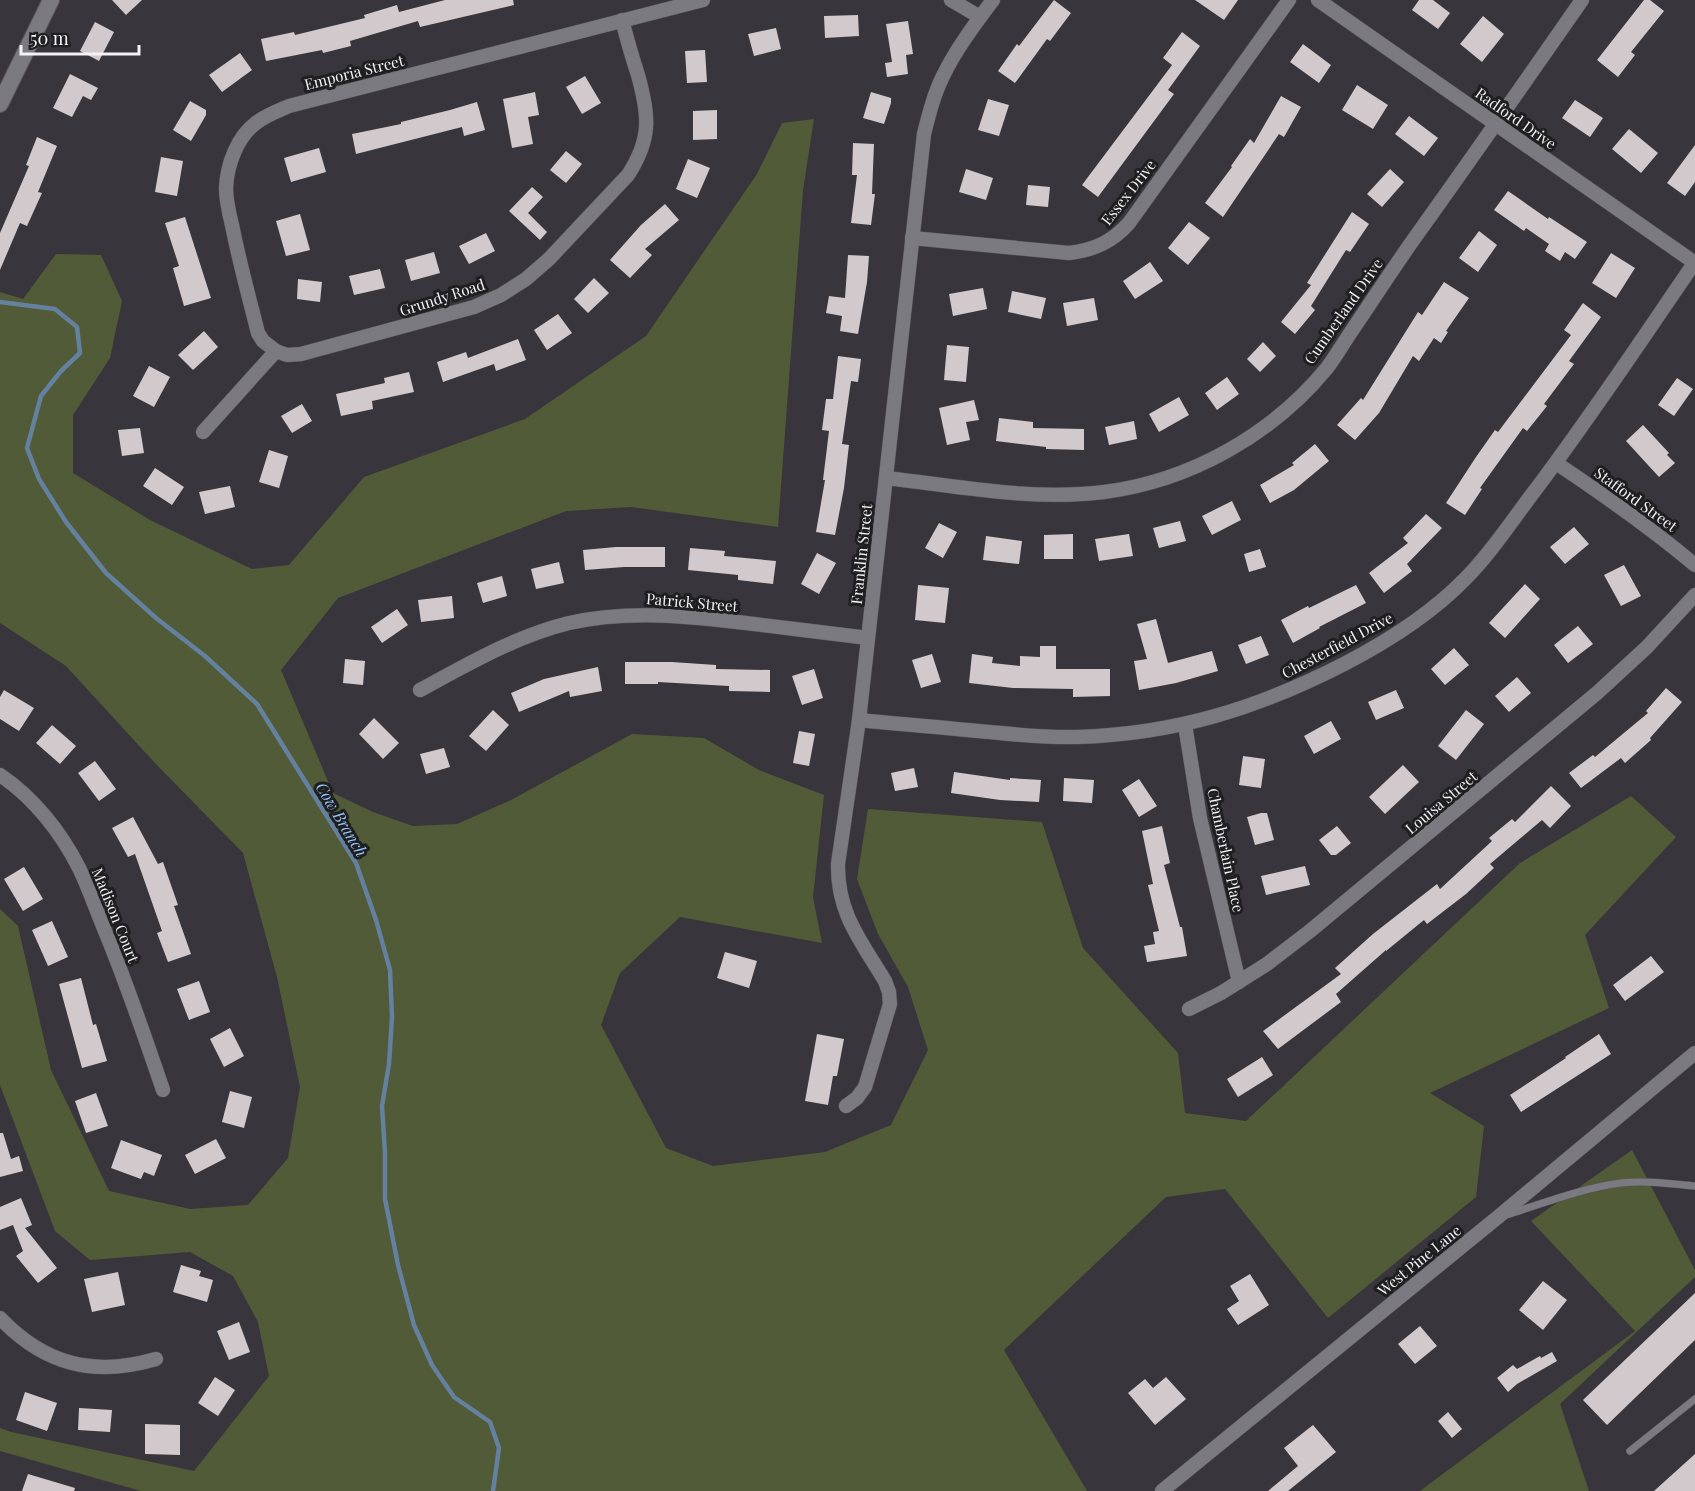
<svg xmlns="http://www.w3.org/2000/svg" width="1695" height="1491" font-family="'Playfair Display',serif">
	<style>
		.green { fill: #515b38 }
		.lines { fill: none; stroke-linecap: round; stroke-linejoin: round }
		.stream { stroke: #6481a0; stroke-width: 4.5 }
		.building { fill: #d2c9cc }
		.service-casing { stroke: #56555a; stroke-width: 8 }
		.minor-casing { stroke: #56555a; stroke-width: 15 }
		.tertiary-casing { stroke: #56555a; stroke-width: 18 }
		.service { stroke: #7c7a81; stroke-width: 7 }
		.minor { stroke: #7c7a81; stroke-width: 14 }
		.tertiary { stroke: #7c7a81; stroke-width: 16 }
		.labels { text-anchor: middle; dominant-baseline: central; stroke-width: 6; stroke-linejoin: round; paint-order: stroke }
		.street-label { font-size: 15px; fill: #f3f2f6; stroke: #1f1e21 }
		.water-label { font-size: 16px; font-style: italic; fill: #95c5f7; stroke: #1f1e21 }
	</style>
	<rect width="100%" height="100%" fill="#38363c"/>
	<g class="green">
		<polygon points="814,119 803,190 778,527 631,507 566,511 338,598 281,670 333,793 373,812 413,826 457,824 511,800 632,734 704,738 759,770 824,795 813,897 822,943 680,917 620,973 601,1025 666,1148 713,1166 825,1152 891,1125 928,1050 908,987 878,934 857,879 868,809 1042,822 1083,948 1178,1053 1185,1113 1246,1121 1520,863 1631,796 1676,837 1585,935 1609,1008 1430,1093 1484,1126 1476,1197 1328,1318 1225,1189 1166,1197 1004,1350 1087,1491 141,1491 0,1451 0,1428 11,1432 194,1471 269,1376 258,1322 233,1276 190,1252 90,1260 55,1231 0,1085 0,909 18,926 51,1070 109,1191 190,1209 248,1205 288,1158 300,1087 277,977 243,853 154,762 66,666 0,623 0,292 23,299 56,254 101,255 122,301 110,358 73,415 73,473 150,520 252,569 289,565 364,477 525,419 646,336 757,174 782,123"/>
		<polygon points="1632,1150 1695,1270 1695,1277 1560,1404 1589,1491 1420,1491 1635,1331 1531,1221"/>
	</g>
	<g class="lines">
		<polyline class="stream" points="0,302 55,309 77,327 80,353 61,371 41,396 27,448 39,479 66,522 106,573 156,618 205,656 257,704 356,863 376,920 390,970 392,1017 389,1064 382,1106 385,1153 385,1199 398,1265 414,1325 432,1365 454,1397 490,1422 499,1448 493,1491"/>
	</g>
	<g class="building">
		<polygon points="112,0 142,0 126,15"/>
		<polygon points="445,0 513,0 514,5 420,27 418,21 350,41 351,46 323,53 322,50 266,61 261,39 294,32 295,35 365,18 364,15 397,5 399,12"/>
		<polygon points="1054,0 1071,13 1050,41 1047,39 1015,83 998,71 1017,44 1019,46"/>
		<polygon points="1195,0 1238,0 1224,20"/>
		<polygon points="1419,0 1433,0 1450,13 1438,29 1412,10"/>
		<polygon points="1644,0 1650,0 1664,11 1631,52 1635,55 1618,77 1597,60"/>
		<polygon points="858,15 859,36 825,38 824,16"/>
		<polygon points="1483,16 1504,34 1482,62 1460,44"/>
		<polygon points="908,21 913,54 906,55 908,74 887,77 885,63 892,62 886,24"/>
		<polygon points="95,22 114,32 99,61 80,51"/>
		<polygon points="776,28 781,49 754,56 748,34"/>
		<polygon points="1182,32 1200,46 1168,90 1174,94 1098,197 1082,185 1172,65 1163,58"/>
		<polygon points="1303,44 1331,65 1319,83 1290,62"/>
		<polygon points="705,50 707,82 687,83 685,51"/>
		<polygon points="240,53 252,70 222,92 209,75"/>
		<polygon points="70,74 98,88 91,100 83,96 72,117 53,108"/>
		<polygon points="585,76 601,103 582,114 566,87"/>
		<polygon points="1357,85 1388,105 1373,129 1342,110"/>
		<polygon points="535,92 539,115 528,117 533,144 512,148 503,99"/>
		<polygon points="871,92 891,98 891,103 884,124 863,118"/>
		<polygon points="1281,96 1301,107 1284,137 1279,134 1223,217 1205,203 1232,167 1231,166 1250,139 1254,143"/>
		<polygon points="988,99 1009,105 999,136 978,130"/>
		<polygon points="1575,100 1603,118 1590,137 1562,118"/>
		<polygon points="190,101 206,110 206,115 191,141 173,130"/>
		<polygon points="477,102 485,130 464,136 462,127 356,154 352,134 401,124 401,122 450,110"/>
		<polygon points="717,110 717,139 693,140 693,111"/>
		<polygon points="1409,116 1438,138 1424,156 1395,134"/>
		<polygon points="1629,129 1658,153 1641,173 1612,149"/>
		<polygon points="37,137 57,146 38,192 42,193 27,226 20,223 0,270 0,233 29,166 26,165"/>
		<polygon points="853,143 874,144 872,194 875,194 871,225 851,223 857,175 852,175"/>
		<polygon points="1695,145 1695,182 1685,196 1667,183"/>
		<polygon points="319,148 326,172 291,182 284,158"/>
		<polygon points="566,151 582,164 566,183 550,170"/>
		<polygon points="161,157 183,161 177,196 155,192"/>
		<polygon points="688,159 710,168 697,198 676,189"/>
		<polygon points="966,169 993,178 986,200 959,192"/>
		<polygon points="1390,169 1404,182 1382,207 1367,194"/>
		<polygon points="1028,185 1050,187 1048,207 1026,205"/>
		<polygon points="532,187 543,197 528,213 547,232 540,240 509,211"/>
		<polygon points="1508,191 1548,219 1549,217 1587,242 1575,259 1565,252 1560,261 1545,251 1549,244 1526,228 1524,231 1494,210"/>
		<polygon points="665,204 679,220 645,249 652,255 630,278 610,260 641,225"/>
		<polygon points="1352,212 1369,224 1350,252 1346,250 1311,306 1315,310 1295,334 1281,322 1311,285 1307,283"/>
		<polygon points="300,214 310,250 286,256 276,221"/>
		<polygon points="185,217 211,298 184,306 173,268 179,266 165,223"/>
		<polygon points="1189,222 1210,238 1188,265 1168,248"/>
		<polygon points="1479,231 1497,245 1478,272 1459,258"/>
		<polygon points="486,233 495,251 469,264 459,246"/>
		<polygon points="434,252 440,273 411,281 405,260"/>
		<polygon points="1611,253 1635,268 1616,298 1592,283"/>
		<polygon points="848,255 869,256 867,282 858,334 840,331 842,316 826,313 829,296 845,298"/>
		<polygon points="1150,262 1163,281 1135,299 1123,281"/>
		<polygon points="380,269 385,288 354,295 349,276"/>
		<polygon points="594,278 609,293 588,313 574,299"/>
		<polygon points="298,279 322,282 320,302 297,299"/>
		<polygon points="1444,282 1469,298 1446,331 1448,332 1441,343 1434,338 1419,361 1413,356 1379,413 1355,440 1337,425 1361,398 1363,400 1418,312 1422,315"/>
		<polygon points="983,288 987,309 953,316 949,294"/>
		<polygon points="1012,291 1046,298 1041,319 1008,312"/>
		<polygon points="1094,298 1098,320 1067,326 1063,303"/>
		<polygon points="1583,303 1601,317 1569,361 1574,364 1544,404 1547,406 1527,431 1523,428 1480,488 1482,489 1465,515 1446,503 1476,457 1495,430 1498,432 1571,335 1564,330"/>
		<polygon points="558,314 572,333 547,350 534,330"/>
		<polygon points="204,331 218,347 193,370 178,355"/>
		<polygon points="518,339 526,360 496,371 494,364 443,382 437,362 466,352 468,358"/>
		<polygon points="1263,342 1276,356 1260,372 1247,359"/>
		<polygon points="947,345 969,347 966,382 944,380"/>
		<polygon points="838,356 861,359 858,382 851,381 842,444 849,445 844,488 835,535 816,532 825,480 823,480 829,431 822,430 826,399 833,399"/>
		<polygon points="149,366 170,377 154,407 133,396"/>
		<polygon points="409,372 414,392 372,401 373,409 341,416 336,394 385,383 384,378"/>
		<polygon points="1227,377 1239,394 1217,410 1205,393"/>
		<polygon points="1677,378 1693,389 1674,416 1658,405"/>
		<polygon points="1179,397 1189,415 1159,432 1149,414"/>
		<polygon points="974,400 979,420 966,422 970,440 947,445 939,408"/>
		<polygon points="302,404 312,421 292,433 281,416"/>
		<polygon points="999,418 1033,422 1033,428 1084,429 1084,450 1046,449 1046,447 996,441"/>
		<polygon points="1134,421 1137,439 1109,445 1105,427"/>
		<polygon points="1643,425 1669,453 1667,455 1675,463 1659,477 1626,441"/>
		<polygon points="140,428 144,453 122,456 118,430"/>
		<polygon points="1315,444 1329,461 1294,490 1270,503 1260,485 1294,465 1292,463"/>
		<polygon points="269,450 288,456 279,488 259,482"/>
		<polygon points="155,468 184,487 172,505 143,486"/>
		<polygon points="230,486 235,507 205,514 199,492"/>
		<polygon points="1232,501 1241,520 1212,535 1202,516"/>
		<polygon points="1426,514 1442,528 1407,564 1412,571 1384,593 1369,573 1408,543 1403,538"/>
		<polygon points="1180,521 1186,541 1159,548 1153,528"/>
		<polygon points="939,523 957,532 943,558 925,548"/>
		<polygon points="1574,527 1589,544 1565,564 1550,547"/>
		<polygon points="1073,534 1073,559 1044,559 1044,535"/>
		<polygon points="1129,534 1133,556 1099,561 1095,539"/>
		<polygon points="986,536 1022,541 1019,564 983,560"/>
		<polygon points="616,547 665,547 665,567 624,567 585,570 583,550"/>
		<polygon points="690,548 725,551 724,556 776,561 773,584 738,580 738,575 688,570"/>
		<polygon points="1260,549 1266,567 1249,572 1244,554"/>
		<polygon points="817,553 836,563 819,594 801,584"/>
		<polygon points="559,562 564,583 536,589 531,569"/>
		<polygon points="1624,565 1641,596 1621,606 1604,575"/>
		<polygon points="502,576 507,596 483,603 477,583"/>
		<polygon points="1525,584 1540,599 1505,638 1489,623"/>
		<polygon points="918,585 949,588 945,623 915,620"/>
		<polygon points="1356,585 1366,603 1319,627 1320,628 1293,643 1281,620 1308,606 1309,608"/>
		<polygon points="452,596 454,618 421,622 418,600"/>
		<polygon points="397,609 408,625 382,643 371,627"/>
		<polygon points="1156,619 1168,663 1212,651 1218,671 1176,683 1139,690 1134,661 1147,659 1137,624"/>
		<polygon points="1578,626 1593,644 1568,663 1554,645"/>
		<polygon points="1261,636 1269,655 1246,664 1238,645"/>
		<polygon points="1040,646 1056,646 1056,669 1110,669 1110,696 1073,697 1073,689 1013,688 969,683 972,654 993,657 992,663 1020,666 1020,656 1040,657"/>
		<polygon points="1454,648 1469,665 1445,685 1431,669"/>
		<polygon points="932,654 941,682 921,688 912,660"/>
		<polygon points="345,659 365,661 363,685 343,683"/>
		<polygon points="625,662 672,662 716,665 716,669 770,670 770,692 729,691 729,686 658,682 658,684 625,684"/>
		<polygon points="598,667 602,691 570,697 569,691 519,712 511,693 544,679"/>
		<polygon points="814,669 823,698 802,705 792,676"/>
		<polygon points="1517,677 1531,693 1509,712 1495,696"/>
		<polygon points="1666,688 1682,702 1650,738 1651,740 1625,763 1621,758 1581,788 1569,773 1593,755 1595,757 1648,713 1646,711"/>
		<polygon points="4,690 34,708 19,731 0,719 0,697"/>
		<polygon points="1396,690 1404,708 1376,720 1368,702"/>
		<polygon points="493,710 509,725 486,751 469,736"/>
		<polygon points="1466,710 1484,724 1456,760 1438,746"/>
		<polygon points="374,718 399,743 383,759 359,734"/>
		<polygon points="1331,721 1341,739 1314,754 1304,736"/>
		<polygon points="52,725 76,746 60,764 36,743"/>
		<polygon points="799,731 815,734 809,766 793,763"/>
		<polygon points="444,748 450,767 426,774 420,754"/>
		<polygon points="1243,756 1265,759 1261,788 1239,785"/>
		<polygon points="95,761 116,789 99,801 78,773"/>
		<polygon points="1403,765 1419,782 1385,814 1369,797"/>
		<polygon points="914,768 918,787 895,791 891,773"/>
		<polygon points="954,772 1010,780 1010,778 1041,780 1039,802 1000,800 951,793"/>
		<polygon points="1064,778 1094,780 1092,803 1063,801"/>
		<polygon points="1139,779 1157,806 1139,817 1122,790"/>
		<polygon points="1551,786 1571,806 1550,828 1542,820 1490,864 1494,868 1466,894 1427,924 1424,920 1386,951 1386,950 1336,994 1341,1002 1278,1049 1263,1031 1341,974 1335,968 1373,934 1437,884 1440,889 1492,841 1489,838 1512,819 1515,822"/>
		<polygon points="1261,813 1267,813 1274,840 1255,845 1247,817"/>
		<polygon points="133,817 158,864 163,862 178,905 174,906 191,954 168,962 157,933 162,931 135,854 128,857 112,828"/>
		<polygon points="1162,826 1170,863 1164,865 1180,927 1182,927 1187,956 1147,962 1144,946 1155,944 1153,932 1159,931 1148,885 1153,884 1142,831"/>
		<polygon points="1337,826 1351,843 1336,855 1331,855 1319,840"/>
		<polygon points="1305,866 1310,885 1266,895 1261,876"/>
		<polygon points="24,867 43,899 23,911 4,879"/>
		<polygon points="52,921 68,957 48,966 32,930"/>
		<polygon points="725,952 757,961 749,988 717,978"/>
		<polygon points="1651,956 1664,972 1625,1001 1613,985"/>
		<polygon points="81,978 93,1025 96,1024 107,1061 82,1068 59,984"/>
		<polygon points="199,981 210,1012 189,1020 177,989"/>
		<polygon points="230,1028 244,1056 224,1067 210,1039"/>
		<polygon points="817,1034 844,1039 837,1076 833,1076 828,1105 805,1101"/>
		<polygon points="1599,1034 1611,1054 1521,1112 1510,1095 1566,1058 1565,1057"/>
		<polygon points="1262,1057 1273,1075 1238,1097 1227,1079"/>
		<polygon points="230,1091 252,1097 244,1128 222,1122"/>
		<polygon points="96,1093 108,1126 86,1133 75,1101"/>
		<polygon points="0,1133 3,1133 11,1159 19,1156 23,1171 0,1177"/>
		<polygon points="216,1139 226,1158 195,1174 185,1155"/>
		<polygon points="121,1140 162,1155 154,1176 144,1172 141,1179 111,1168"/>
		<polygon points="21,1198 32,1225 25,1228 57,1268 38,1283 16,1256 23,1251 13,1225 0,1230 0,1207"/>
		<polygon points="181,1265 201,1271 199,1276 213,1280 207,1302 173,1292"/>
		<polygon points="118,1272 125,1305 92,1312 84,1279"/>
		<polygon points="1250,1274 1269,1305 1238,1325 1227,1309 1239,1301 1230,1286"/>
		<polygon points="1543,1281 1567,1300 1543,1330 1519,1310"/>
		<polygon points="1695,1293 1695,1340 1607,1425 1583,1400"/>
		<polygon points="239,1322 250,1352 229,1360 217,1331"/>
		<polygon points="1420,1326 1437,1346 1415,1364 1398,1344"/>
		<polygon points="1552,1352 1557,1361 1517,1384 1508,1392 1497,1378 1513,1365 1517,1369 1540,1356 1541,1358"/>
		<polygon points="215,1377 235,1390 218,1416 198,1403"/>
		<polygon points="1166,1377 1186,1399 1155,1425 1128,1393 1145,1379 1153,1388"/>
		<polygon points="25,1392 57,1403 47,1431 16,1420"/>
		<polygon points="79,1408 112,1410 110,1432 78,1430"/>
		<polygon points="1448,1412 1462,1429 1452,1438 1438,1421"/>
		<polygon points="145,1424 180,1425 180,1455 145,1454"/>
		<polygon points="1313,1425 1336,1452 1288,1491 1268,1491 1298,1466 1284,1448"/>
		<polygon points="1695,1454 1695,1491 1654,1491"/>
		<polygon points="28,1474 75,1488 74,1491 22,1491"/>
	</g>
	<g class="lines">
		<g class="service-casing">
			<g id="service">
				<path d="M1506,1215C1544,1203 1582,1188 1621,1183C1646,1180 1671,1184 1695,1186"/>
				<polyline points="1630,1451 1695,1399"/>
			</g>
		</g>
		<g class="minor-casing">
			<g id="minor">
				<polyline points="951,0 980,17"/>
				<polyline points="1318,0 1695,263"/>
				<path d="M912,238L1069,253C1094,250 1112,242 1129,223L1289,0"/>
				<path d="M276,351L263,341L258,333C249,297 239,261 232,225C229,213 226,201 226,188C227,165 237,137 256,123C266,115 278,111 289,106L703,0"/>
				<path d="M203,432L276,351L287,355L301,354L474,307L501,295L526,279L549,259L628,175C652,138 649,115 638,75C632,57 627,39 622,20"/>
				<path d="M1556,463C1604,495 1651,528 1695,565"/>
				<path d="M886,478C958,486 1031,501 1104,492C1190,481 1272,435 1327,368C1336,356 1344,342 1353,329C1374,298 1394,267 1416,236C1472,158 1527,79 1582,0"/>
				<path d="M420,690C468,664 516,636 569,623C629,610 686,616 746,623C787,628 827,633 868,638"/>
				<path d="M859,720C898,724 938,727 978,731C1011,734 1044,738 1077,737C1176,734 1259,708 1346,663C1390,640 1431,614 1465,579C1491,553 1511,522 1533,493C1590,418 1642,339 1695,262"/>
				<polyline points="1185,725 1200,818 1239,982"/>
				<path d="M0,775C33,797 61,832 79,868C89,888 96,910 105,931C127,984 145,1037 163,1090"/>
				<polyline points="1189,1009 1221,993 1267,964 1310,931 1597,693 1647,647 1695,595"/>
				<path d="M846,1106L857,1098L865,1087L890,1004L889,992L885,981C861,941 837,913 838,864L859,720L924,134C929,114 934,94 943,76C956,49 975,24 993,0"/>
				<path d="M0,1318C45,1365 94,1377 156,1359"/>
				<polyline points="1162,1491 1498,1217 1695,1053"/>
			</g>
		</g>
		<g class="tertiary-casing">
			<polyline id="tertiary" points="0,104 51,0"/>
		</g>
		<use href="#service" class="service"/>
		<use href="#minor" class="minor"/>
		<use href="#tertiary" class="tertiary"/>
	</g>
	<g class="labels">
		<g class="street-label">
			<text transform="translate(354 72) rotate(-14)">Emporia Street</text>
			<text transform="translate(1516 118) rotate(35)">Radford Drive</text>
			<text transform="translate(1128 192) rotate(-52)">Essex Drive</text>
			<text transform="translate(442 297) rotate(-18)">Grundy Road</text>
			<text transform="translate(1343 311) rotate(-55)">Cumberland Drive</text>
			<text transform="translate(1636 499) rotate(36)">Stafford Street</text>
			<text transform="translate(861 554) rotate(-84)">Franklin Street</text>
			<text transform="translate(692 602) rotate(5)">Patrick Street</text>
			<text transform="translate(1337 645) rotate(-28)">Chesterfield Drive</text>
			<text transform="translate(1441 802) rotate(-40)">Louisa Street</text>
			<text transform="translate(1226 850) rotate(78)">Chamberlain Place</text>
			<text transform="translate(116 915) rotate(68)">Madison Court</text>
			<text transform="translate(1419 1260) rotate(-39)">West Pine Lane</text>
		</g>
		<g class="water-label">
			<text transform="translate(342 819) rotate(59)">Cow Branch</text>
		</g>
	</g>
	<path d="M21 45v9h118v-9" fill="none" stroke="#f3f2f6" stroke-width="3"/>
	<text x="30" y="45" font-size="18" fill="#f3f2f6" stroke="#1f1e21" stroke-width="4.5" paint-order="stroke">50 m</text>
</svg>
